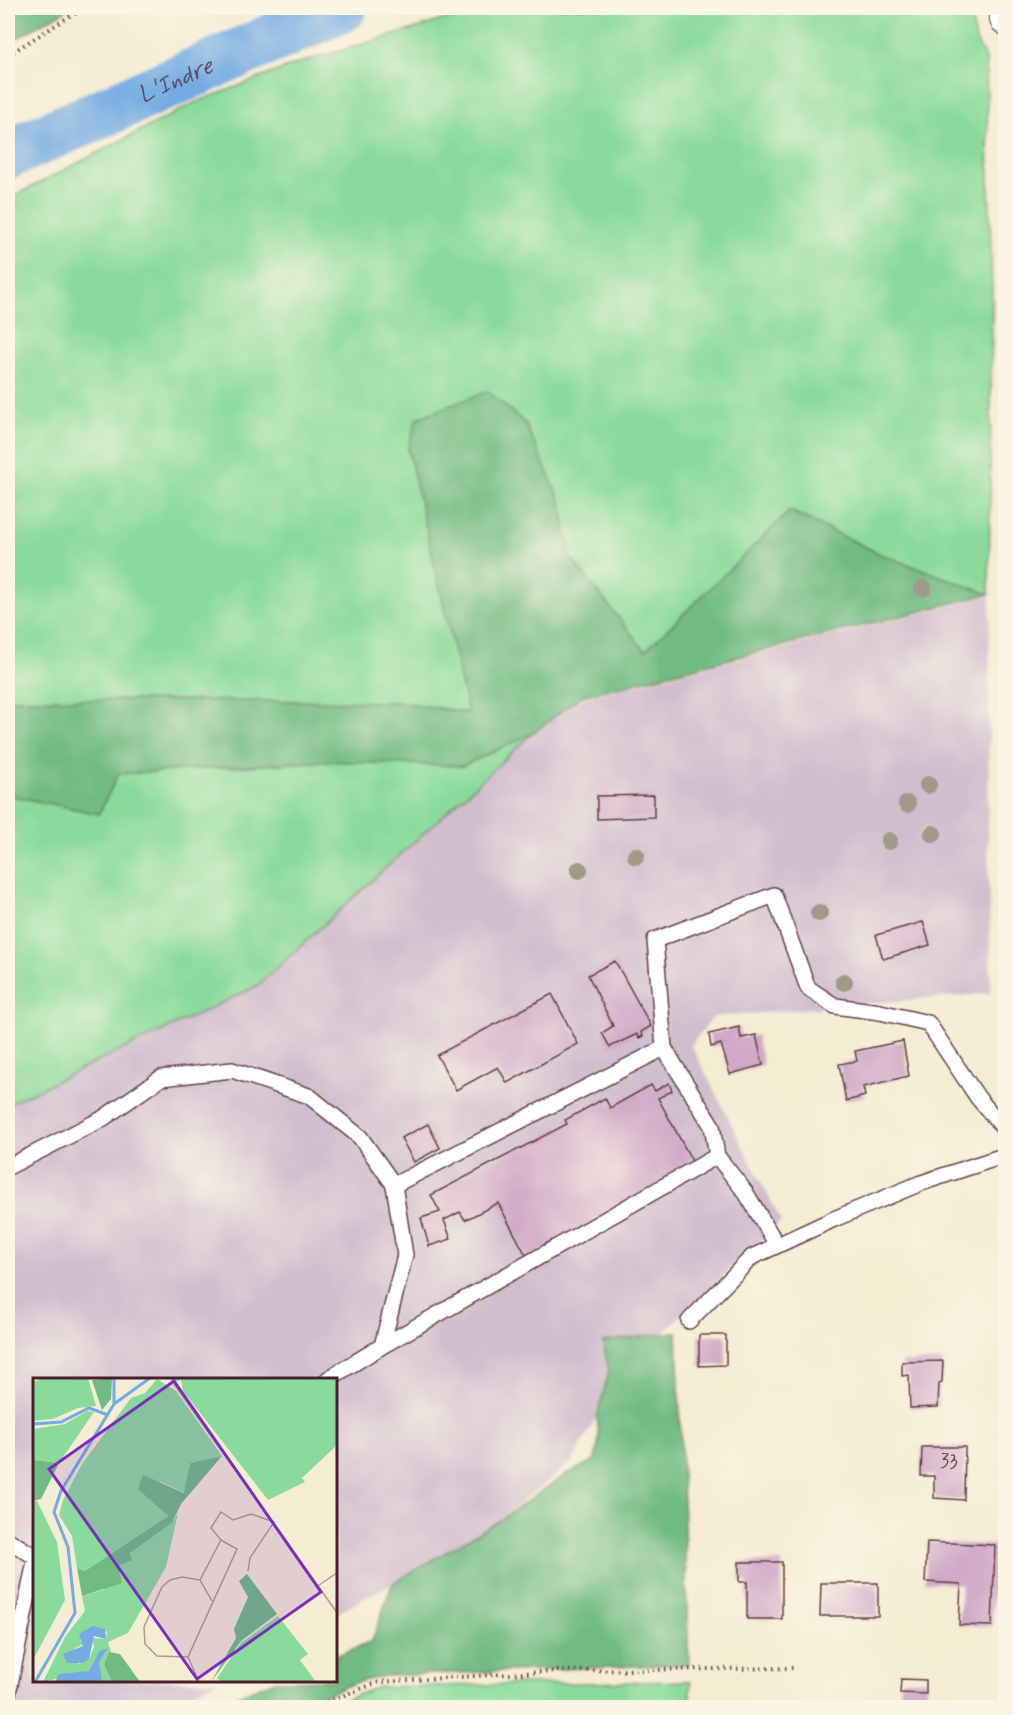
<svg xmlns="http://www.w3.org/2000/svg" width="1013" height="1715" font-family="Mynerve,sans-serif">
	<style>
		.industrial { fill: #d0bdce }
		.green { fill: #8adb9b; stroke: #6a7d63; stroke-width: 1.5 }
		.forest { fill: #6fbb83; stroke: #5c6d57; stroke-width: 1.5 }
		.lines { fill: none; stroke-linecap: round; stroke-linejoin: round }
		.river { stroke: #73abe2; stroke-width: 50 }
		.building { fill: #d0a9c7 }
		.service-casing { stroke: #643e44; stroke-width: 18 }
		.minor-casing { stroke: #643e44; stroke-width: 34 }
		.path { stroke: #643e44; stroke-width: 4; stroke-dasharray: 1.5 4.5; stroke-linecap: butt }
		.service { stroke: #fff; stroke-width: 15 }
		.minor { stroke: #fff; stroke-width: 32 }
		.tree { fill: #a19a89 }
		.labels { text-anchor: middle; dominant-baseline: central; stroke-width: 5; stroke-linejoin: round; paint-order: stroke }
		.number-label { font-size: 20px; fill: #6c4252 }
		.water-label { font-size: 24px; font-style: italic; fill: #58506b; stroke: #fcf5e5 }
		.inset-river { fill: none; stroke: #73abe2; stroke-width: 3 }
		.inset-road { fill: none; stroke: #b09a90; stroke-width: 1.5 }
		.view { fill: #7b2cbf; fill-opacity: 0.15; stroke: #7b2cbf; stroke-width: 3 }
		.inset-edge { fill: none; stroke: #4a1f2b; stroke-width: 3 }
	</style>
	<rect width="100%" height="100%" fill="#fcf5e5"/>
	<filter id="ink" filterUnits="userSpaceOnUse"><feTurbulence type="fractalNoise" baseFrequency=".0167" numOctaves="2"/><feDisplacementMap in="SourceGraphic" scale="12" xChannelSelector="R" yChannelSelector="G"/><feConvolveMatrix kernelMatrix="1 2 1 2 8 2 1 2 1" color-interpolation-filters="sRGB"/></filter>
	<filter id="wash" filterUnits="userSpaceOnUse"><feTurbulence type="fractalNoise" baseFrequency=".008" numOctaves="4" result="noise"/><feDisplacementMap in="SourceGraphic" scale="24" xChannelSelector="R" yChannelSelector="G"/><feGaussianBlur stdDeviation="1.35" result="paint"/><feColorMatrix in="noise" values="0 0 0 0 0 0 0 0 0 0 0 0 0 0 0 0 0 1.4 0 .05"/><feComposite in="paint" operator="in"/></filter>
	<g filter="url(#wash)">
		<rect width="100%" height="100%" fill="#f4ecd3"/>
		<polygon class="industrial" points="990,596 988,834 991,993 713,1017 691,1045 781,1221 677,1319 601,1400 594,1422 572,1462 482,1533 336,1614 336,1379 34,1379 34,1680 216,1681 167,1707 8,1707 8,1104 257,986 533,733 583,698"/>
		<g class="green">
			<polygon points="478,8 969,8 976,40 986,61 992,295 989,594 880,554 790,511 645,651 570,557 561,502 408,449 469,713 401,702 8,699 8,199 194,103 299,63 424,26"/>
			<polygon points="533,733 257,986 8,1104 8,795 99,814 118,774 326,761 463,766"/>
			<polygon points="690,1681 690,1707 324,1707 379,1687"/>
		</g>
		<g class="forest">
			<polygon points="8,8 70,8 8,43"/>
			<polygon points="488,391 525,423 561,502 570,557 645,651 790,511 880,554 989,594 582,696 533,733 463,766 326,761 118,774 99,814 8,795 8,699 401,702 468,713 408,449 417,418"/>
			<polygon points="677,1332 689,1664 384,1676 354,1683 296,1707 209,1707 275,1681 336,1680 336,1656 372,1641 392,1584 500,1520 565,1475 595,1460 599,1438 597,1417 609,1371 603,1342"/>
		</g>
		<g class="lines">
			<path class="river" id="s1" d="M8,154L342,8"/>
		</g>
		<g id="blocks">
			<g class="building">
				<polygon points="654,795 654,817 597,819 597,796"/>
				<polygon points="923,922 930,945 883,959 876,935"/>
				<polygon points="615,961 651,1026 641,1032 643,1036 639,1038 637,1034 610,1047 602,1033 613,1026 588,975"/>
				<polygon points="552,994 578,1044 507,1083 498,1067 456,1090 437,1055"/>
				<polygon points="739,1027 741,1038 756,1035 763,1065 730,1074 721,1044 711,1047 709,1034"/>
				<polygon points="903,1041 909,1076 863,1087 865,1096 846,1101 839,1064 857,1061 855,1051"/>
				<polygon points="669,1083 672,1091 658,1098 693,1163 527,1257 498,1203 465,1220 460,1212 444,1220 451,1239 429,1246 421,1218 440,1212 431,1195 567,1124 565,1120 605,1098 610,1108 651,1085 655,1091"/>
				<polygon points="428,1124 440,1148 414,1162 401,1138"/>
				<polygon points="699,1335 726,1335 726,1365 699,1366"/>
				<polygon points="943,1361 942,1382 939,1383 938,1407 910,1408 909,1375 902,1376 902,1362"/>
				<polygon points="922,1447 965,1447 964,1500 934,1498 934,1476 921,1476"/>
				<polygon points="927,1542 995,1545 992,1626 959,1625 961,1584 925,1582"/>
				<polygon points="739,1562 782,1562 782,1619 747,1619 747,1582 739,1582"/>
				<polygon points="821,1583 878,1583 878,1616 820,1616"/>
				<polygon points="901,1679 926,1680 926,1694 900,1693"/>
			</g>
		</g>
	</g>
	<g filter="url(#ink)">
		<use href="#blocks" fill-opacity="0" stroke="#643e44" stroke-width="1.5"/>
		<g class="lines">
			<g class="service-casing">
				<g id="service">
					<polyline points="664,1048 655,940 774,895 808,988 835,1006 880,1012 928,1023 978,1098 1006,1131"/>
					<polyline points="717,1156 746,1193 777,1245"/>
					<polyline points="8,1167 102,1119 161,1078 232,1070 309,1096 360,1137 394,1185"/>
					<polyline points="689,1321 752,1257 834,1219 921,1183 1006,1155"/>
					<polyline points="328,1379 382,1346 717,1156 712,1126 664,1048 394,1185 405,1255 382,1346"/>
					<polyline points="8,1540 34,1556"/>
					<polyline points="8,1694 34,1566"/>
				</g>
			</g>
			<g class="minor-casing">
				<polyline id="minor" points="1006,14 1006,19"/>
			</g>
			<g class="path">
				<polyline points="8,55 70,16 90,8"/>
				<polyline points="310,1708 379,1682 557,1671 795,1668"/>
			</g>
			<use href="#service" class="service"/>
			<use href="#minor" class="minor"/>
		</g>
		<g class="tree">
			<circle cx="923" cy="588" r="9"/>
			<circle cx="928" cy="785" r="9"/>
			<circle cx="907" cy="804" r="9"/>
			<circle cx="933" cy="834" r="9"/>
			<circle cx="889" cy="841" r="9"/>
			<circle cx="636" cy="856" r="9"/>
			<circle cx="579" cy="870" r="9"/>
			<circle cx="819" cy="913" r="9"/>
			<circle cx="844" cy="982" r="9"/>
		</g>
	</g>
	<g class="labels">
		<g class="number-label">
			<text x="949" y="1461">33</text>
		</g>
		<g class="water-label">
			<text stroke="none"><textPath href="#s1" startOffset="183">L'Indre</textPath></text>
		</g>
	</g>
	<g transform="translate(33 1378)">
		<rect width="304" height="304" fill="#f4ecd3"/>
		<path d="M12,0H55L63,28L45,30L20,41L0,43V4ZM137,0H304V67L269,100L272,104L235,122L150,13L148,2L138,6ZM124,1L143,13L189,78L157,85L152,115L128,104L105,110L135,138L52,193L44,190L39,158L26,137L30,122L49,86L98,20L112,15ZM54,33L61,34L26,85L0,82V51L32,46ZM0,123H4L24,164L32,222L0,282ZM145,135L133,189L95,255L75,264L78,274L71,287L79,304H69L66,293V284L74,271L66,273L56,293L10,304L32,259L52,233L49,218L70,212L85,188L98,182L97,175L139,145ZM74,253L73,261L59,260L61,269L56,281L46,286L42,270L51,266L47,262ZM245,238L275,276L267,282L283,304H188L184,300L208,265Z" fill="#8adb9b" fill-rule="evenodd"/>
		<path d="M79,0L78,21L69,32L59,2ZM189,78L148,126L139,145L97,175L99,182L85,188L89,205L49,218L44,190L52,193L135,138L105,111L110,97L151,115L157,85ZM0,82L26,85L8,121L0,123ZM214,196L244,236L208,263L178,304L203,260L201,251L215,219L206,203ZM76,274L87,276L107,304H79L71,287Z" fill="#6fbb83"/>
		<path d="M60,248L72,251L73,261L61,258L56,281L50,285H34L30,276L50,268L46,256ZM75,270L66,284L69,304H22L26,296L56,293L66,273Z" fill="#73abe2"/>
		<path class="inset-river" d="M81,26L117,0M0,46L28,44L56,30L75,37M2,304L42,235L35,169L21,134L28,113L81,26V0"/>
		<path class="inset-road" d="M141,0V6L305,236M188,162L178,150L188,134L200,142L218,136L241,144L217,180L215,193M285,208L305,194M155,279L124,278L112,266L111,249L129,209L137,202L149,199L167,202M166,304L155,279L204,171L188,162L167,202L179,223"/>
		<path class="view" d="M141,3L288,214L164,301L16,91Z"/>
		<rect width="304" height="304" class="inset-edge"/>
	</g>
	<rect width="1013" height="1715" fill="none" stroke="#fcf5e5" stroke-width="30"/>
</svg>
